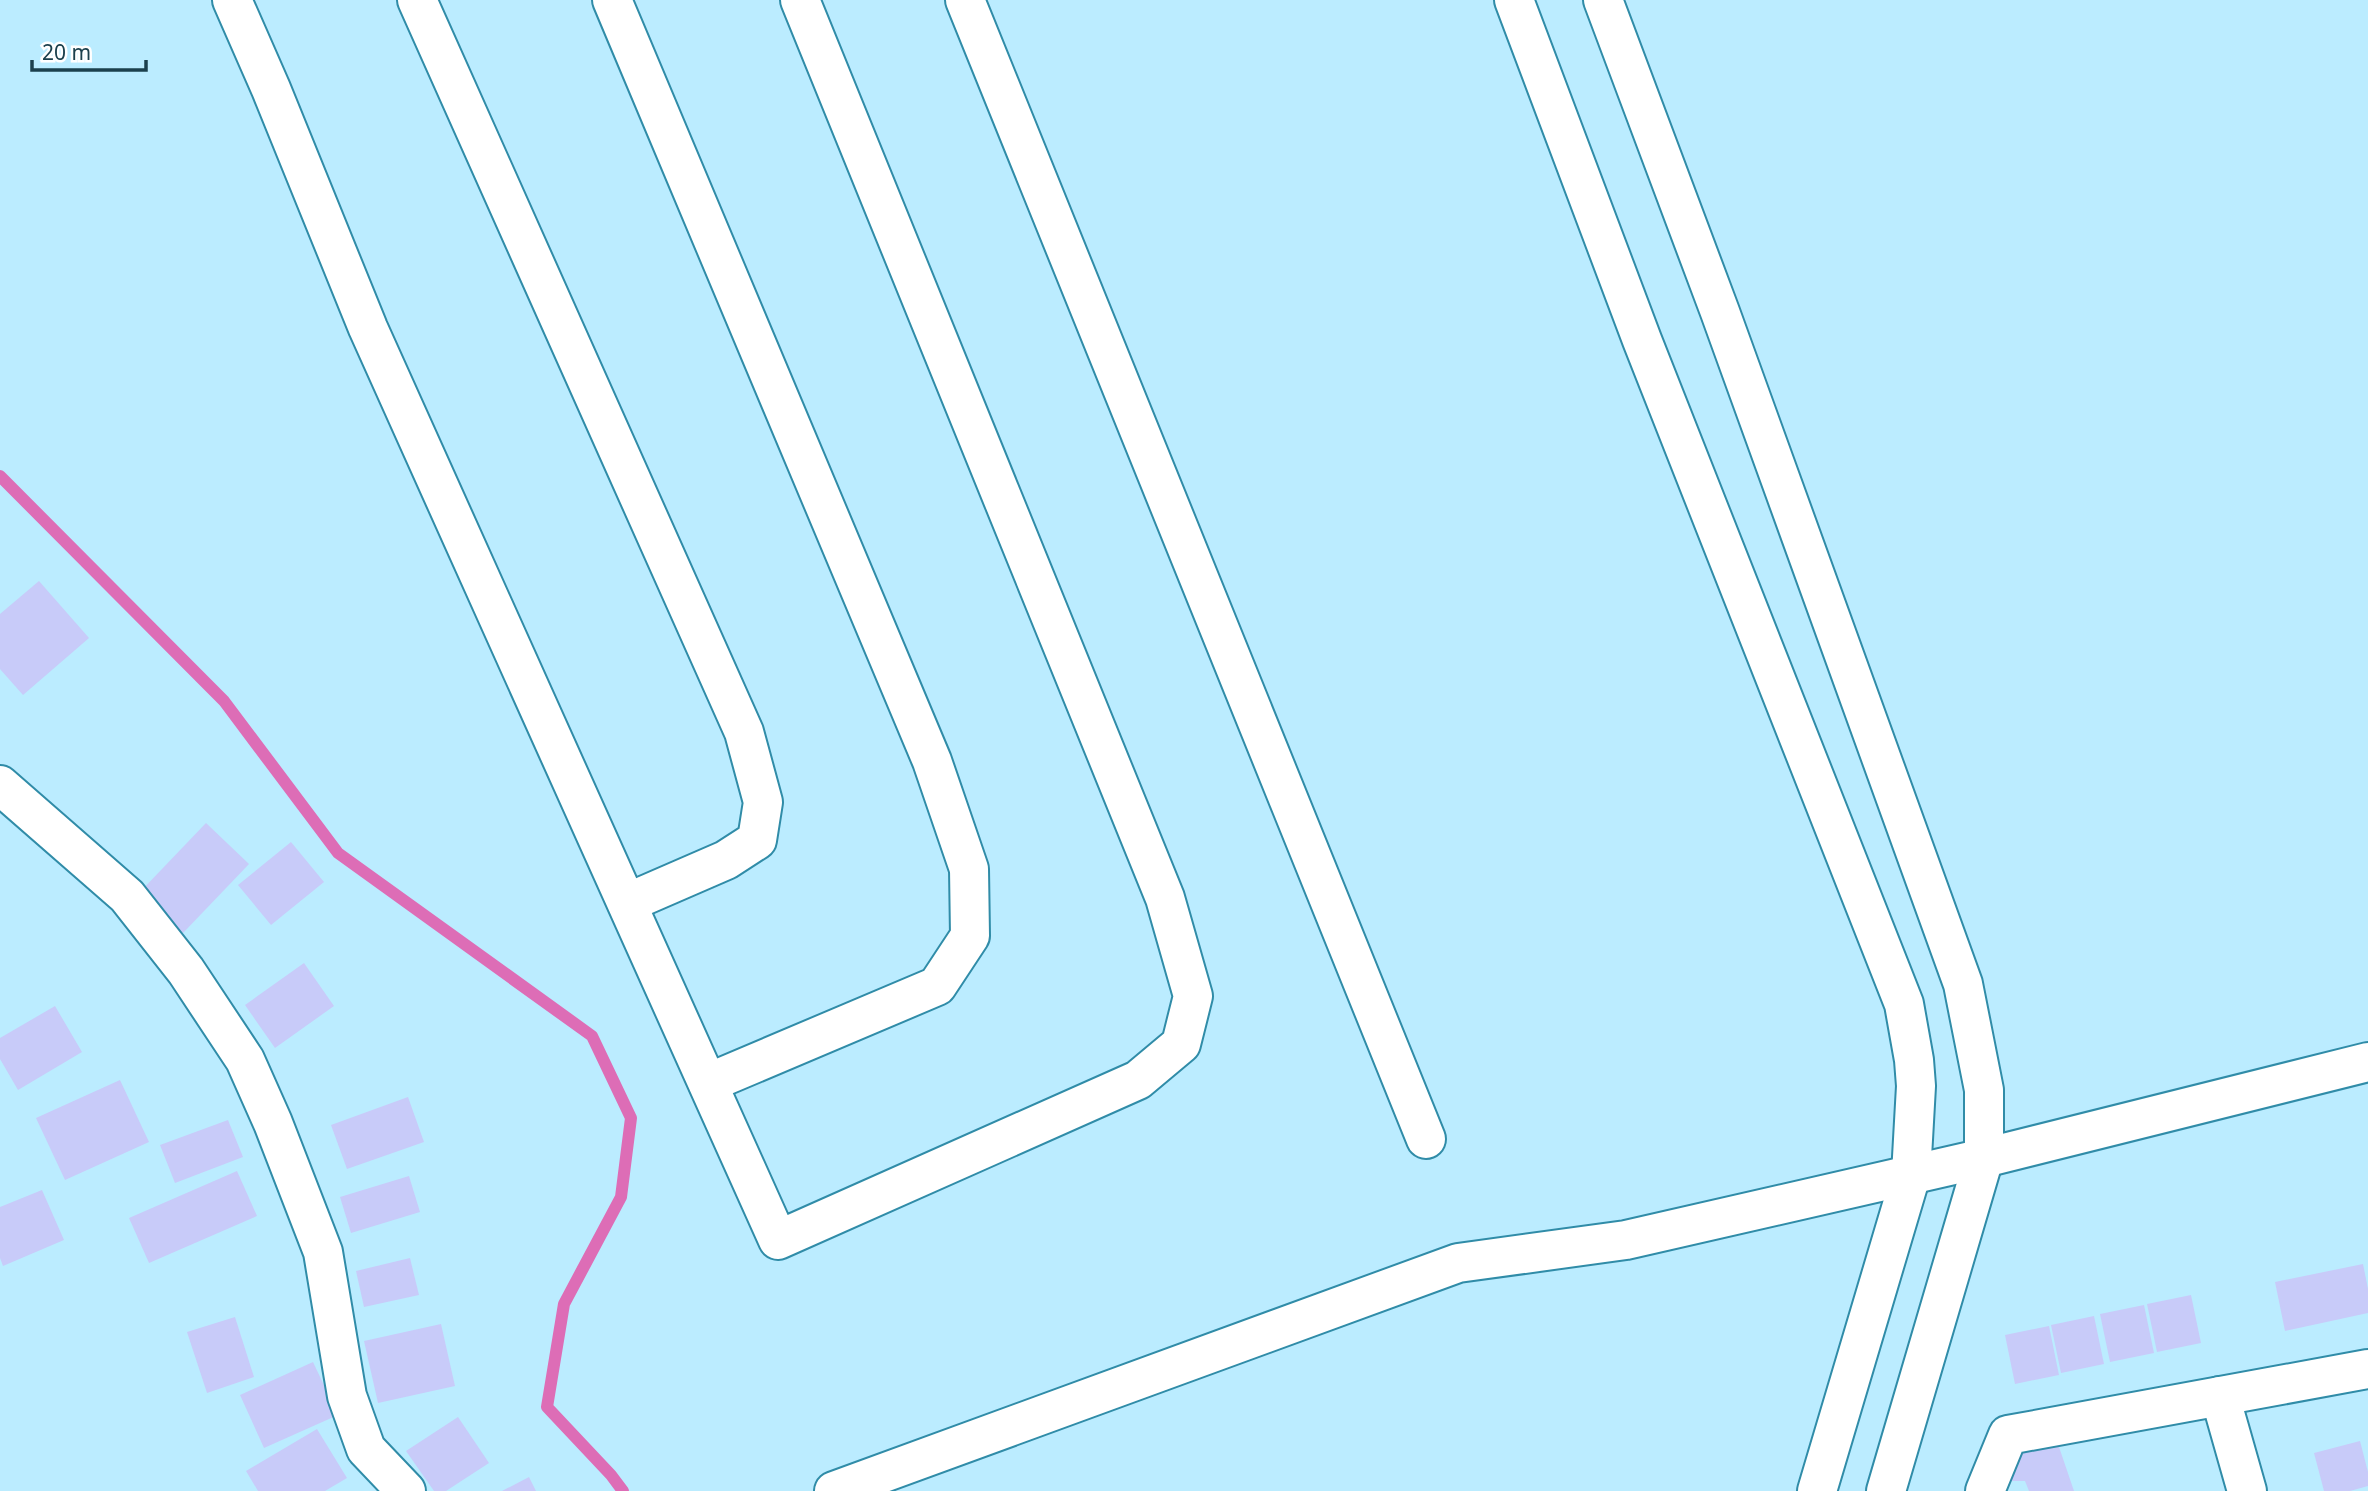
<svg xmlns="http://www.w3.org/2000/svg" width="2368" height="1491" font-family="'Noto Sans',sans-serif">
	<style>
		.lines { fill: none; stroke-linecap: round; stroke-linejoin: round }
		.stream { stroke: #dd6db6; stroke-width: 12 }
		.building { fill: #c8cbf9 }
		.minor-casing { stroke: #308ca8; stroke-width: 42 }
		.minor { stroke: #fff; stroke-width: 38 }
	</style>
	<rect width="100%" height="100%" fill="#bbecff"/>
	<g class="lines">
		<polyline class="stream" points="0,476 224,701 338,853 592,1036 631,1118 621,1197 564,1304 547,1407 611,1475 623,1491"/>
	</g>
	<g class="building">
		<polygon points="39,581 89,638 23,695 0,669 0,614"/>
		<polygon points="206,823 249,864 183,933 140,892"/>
		<polygon points="291,842 324,882 271,925 238,885"/>
		<polygon points="304,963 334,1006 275,1048 245,1005"/>
		<polygon points="55,1006 82,1052 18,1090 0,1059 0,1038"/>
		<polygon points="120,1080 149,1142 65,1180 36,1118"/>
		<polygon points="408,1097 424,1142 347,1169 331,1125"/>
		<polygon points="228,1120 243,1157 175,1183 160,1145"/>
		<polygon points="237,1171 257,1216 149,1263 129,1218"/>
		<polygon points="409,1176 420,1212 351,1233 340,1197"/>
		<polygon points="42,1190 64,1240 3,1266 0,1258 0,1207"/>
		<polygon points="410,1258 419,1295 364,1307 356,1271"/>
		<polygon points="2363,1264 2368,1289 2368,1313 2285,1331 2275,1282"/>
		<polygon points="2191,1295 2201,1343 2157,1352 2147,1304"/>
		<polygon points="2144,1305 2154,1353 2110,1362 2100,1314"/>
		<polygon points="2094,1316 2104,1364 2061,1373 2051,1325"/>
		<polygon points="235,1317 254,1377 207,1393 187,1332"/>
		<polygon points="441,1324 455,1386 378,1403 364,1341"/>
		<polygon points="2049,1326 2059,1375 2015,1384 2005,1335"/>
		<polygon points="313,1362 338,1415 264,1448 240,1395"/>
		<polygon points="458,1417 489,1463 446,1491 434,1491 406,1451"/>
		<polygon points="317,1429 347,1478 325,1491 258,1491 246,1471"/>
		<polygon points="2360,1441 2368,1472 2368,1486 2350,1491 2324,1491 2314,1453"/>
		<polygon points="2058,1444 2074,1491 2029,1491 2025,1481 2011,1481 2009,1452"/>
		<polygon points="529,1477 536,1491 502,1491"/>
	</g>
	<g class="lines">
		<g class="minor-casing">
			<g id="minor">
				<polyline points="232,0 271,89 368,328 778,1240 1138,1080 1181,1044 1193,996 1165,898 800,0"/>
				<polyline points="417,0 744,732 763,802 757,840 726,860 627,903"/>
				<polyline points="612,0 932,761 969,869 970,936 937,986 708,1083"/>
				<polyline points="965,0 1426,1139"/>
				<polyline points="1514,0 1642,340 1904,1004 1914,1060 1916,1086 1911,1175 1817,1491"/>
				<polyline points="1603,0 1720,312 1963,984 1984,1090 1984,1158 1886,1491"/>
				<polyline points="0,785 127,896 186,971 245,1060 273,1123 323,1252 347,1396 366,1449 406,1491"/>
				<polyline points="2220,1396 2247,1491"/>
				<polyline points="834,1491 1458,1263 1626,1240 1984,1158 2368,1062"/>
				<polyline points="1985,1491 2008,1435 2368,1369"/>
			</g>
		</g>
		<use href="#minor" class="minor"/>
	</g>
	<path d="M32 60v10h114v-10" fill="none" stroke="#1b404d" stroke-width="3.5"/>
	<text x="42" y="60" font-size="21" fill="#1b404d" stroke="#ffffff" stroke-width="5" paint-order="stroke">20 m</text>
</svg>
